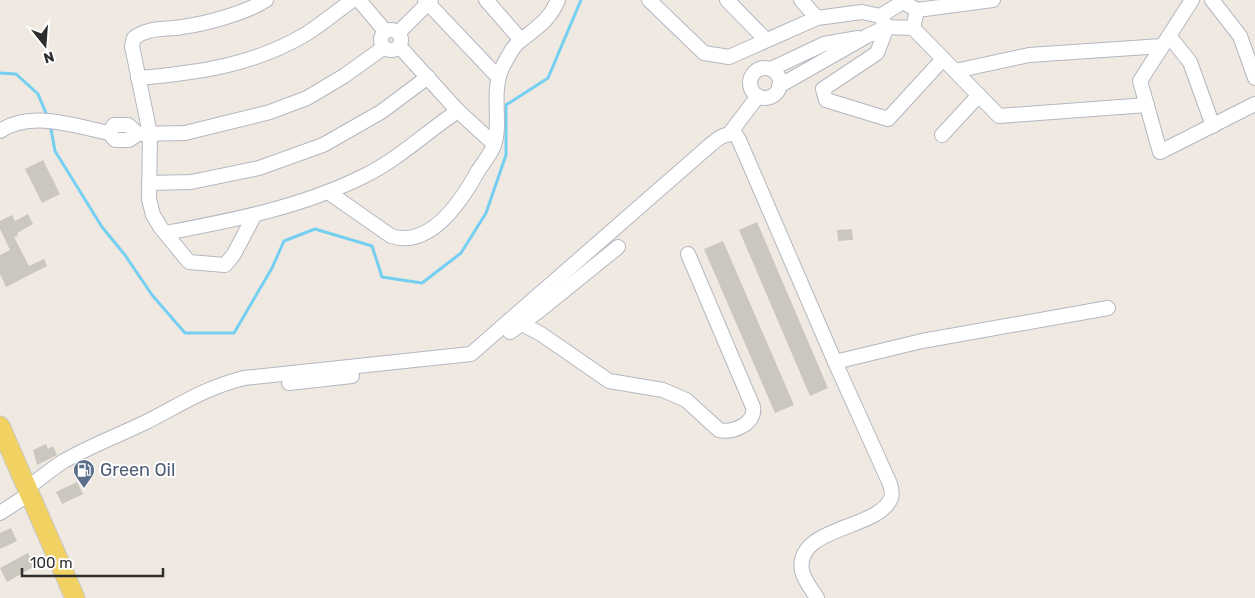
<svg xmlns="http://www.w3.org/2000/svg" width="1255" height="598" font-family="Rubik,sans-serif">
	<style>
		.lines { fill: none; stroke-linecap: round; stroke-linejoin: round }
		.stream { stroke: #75cff0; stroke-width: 3 }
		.building { fill: #cbc7bf }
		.minor-casing { stroke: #b4b7c1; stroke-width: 16 }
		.major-casing { stroke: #c9c9c9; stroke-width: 21 }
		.minor { stroke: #fff; stroke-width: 14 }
		.major { stroke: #f2d163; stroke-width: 19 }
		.labels { text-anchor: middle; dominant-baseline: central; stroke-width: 4; stroke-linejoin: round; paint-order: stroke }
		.service-label { font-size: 18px; fill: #4e5e75; stroke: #fff; text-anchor: start }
	</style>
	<rect width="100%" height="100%" fill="#efe9e1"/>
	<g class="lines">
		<g class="stream">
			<polyline points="0,73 16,74 38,94 48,118"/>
			<polyline points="50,124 55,151 102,227 125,255 152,295 185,333 234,333 272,268 284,241 315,229 372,246 382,277 422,283 461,253 486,213 506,155 506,105 548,78 581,0"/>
		</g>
	</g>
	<g class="building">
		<polygon points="43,160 60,194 42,203 25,169"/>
		<polygon points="28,214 33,224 17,233 18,236 14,237 29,266 44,259 47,266 6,287 0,274 0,255 10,250 0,229 0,221 12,215 15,221"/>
		<polygon points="757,222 828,388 810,396 739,230"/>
		<polygon points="852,229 853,240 838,241 837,230"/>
		<polygon points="723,241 794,405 775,413 704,249"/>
		<polygon points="46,444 48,449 53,446 57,455 37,465 33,450"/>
		<polygon points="77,482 83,494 62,504 56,492"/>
		<polygon points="11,528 17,541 0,549 0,533"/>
		<polygon points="28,553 35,566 7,582 0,568"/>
	</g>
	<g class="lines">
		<g class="minor-casing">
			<g id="minor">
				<polyline points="359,0 385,31"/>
				<polyline points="425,0 498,77"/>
				<polyline points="486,0 521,40"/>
				<polyline points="649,0 704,53 729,57 817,18 862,12 880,16"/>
				<polyline points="727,0 766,40"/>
				<polyline points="801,0 817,18"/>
				<polyline points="1192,0 1140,81 1160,152 1255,104"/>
				<polyline points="1212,0 1240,36 1255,78"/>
				<polygon points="903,2 917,10 913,28 887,27 880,16"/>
				<polyline points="917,10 993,0"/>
				<polyline points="887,27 877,53 823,89 826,100 888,119 943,59"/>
				<polyline points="913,28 999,116 1147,105"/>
				<circle cx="391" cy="40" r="10"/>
				<polyline points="398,33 431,0"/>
				<polyline points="1169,36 1190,62 1213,126"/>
				<polyline points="399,46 458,111 494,144"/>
				<circle cx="765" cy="83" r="15"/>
				<polyline points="771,69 824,44 858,38"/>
				<polyline points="955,71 1029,55 1162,46"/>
				<path d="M138,78C198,73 254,65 306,34C322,24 337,11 353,0"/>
				<polyline points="779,86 867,36 887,27"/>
				<path d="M0,131C32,110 75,126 109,133L115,140H129L138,134L185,133L270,112L307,98L344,76L383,48"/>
				<polyline points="109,133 114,125 128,125 138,134"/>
				<polyline points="730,133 758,96"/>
				<polyline points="942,135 979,95"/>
				<polyline points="149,183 191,182 259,168 323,145 381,112 428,77"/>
				<path d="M328,192L391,236C431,249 462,200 478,171C483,163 491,154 494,145C502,122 490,91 503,66C508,57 512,47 520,41C536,28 550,20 558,0"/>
				<path d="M254,216L234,254L225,265L189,262L161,228L153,215L149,199L150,134L132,46L134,38C148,27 164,30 182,27C205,24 246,13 266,0"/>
				<path d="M166,233C234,220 302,207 364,176C399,159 426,132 458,111"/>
				<path d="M520,323L541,334L609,381L663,390L686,400L719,430C733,433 756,424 753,407L688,254"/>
				<polyline points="510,332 540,310 618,247"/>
				<polyline points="289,383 352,376"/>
				<path d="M27,488C40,479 51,469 64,461C90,446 117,436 144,423C180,405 204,388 244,378L471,354L701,153C711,145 722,131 736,135L739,140L835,362L922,341L1108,308"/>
				<polyline points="0,513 29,494"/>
				<path d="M817,598C812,590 804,580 802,571C794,526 879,530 891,498C893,494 891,488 890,484L835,362"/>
			</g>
		</g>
		<g class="major-casing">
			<polyline id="major" points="0,426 75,598"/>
		</g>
		<use href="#minor" class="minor"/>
		<use href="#major" class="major"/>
	</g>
	<defs>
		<g id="fuel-pin" transform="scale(1.125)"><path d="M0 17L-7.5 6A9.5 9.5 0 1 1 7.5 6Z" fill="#5c6f8a" stroke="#fff"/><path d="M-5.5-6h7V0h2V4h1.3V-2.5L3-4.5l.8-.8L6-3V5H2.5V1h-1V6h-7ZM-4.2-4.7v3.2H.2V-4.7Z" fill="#fff"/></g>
	</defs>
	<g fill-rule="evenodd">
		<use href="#fuel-pin" x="84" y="470"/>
	</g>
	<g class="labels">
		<g class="service-label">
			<text x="100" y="470">Green Oil</text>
		</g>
	</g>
	<g transform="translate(45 45) rotate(163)" stroke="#ffffff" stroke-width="4" paint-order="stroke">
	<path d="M0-4L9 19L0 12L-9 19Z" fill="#2e2e2e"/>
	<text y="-8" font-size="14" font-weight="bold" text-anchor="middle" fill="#2e2e2e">N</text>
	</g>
	<path d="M22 568v8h141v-8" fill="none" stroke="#2e2e2e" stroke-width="2.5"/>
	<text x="30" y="568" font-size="15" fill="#2e2e2e" stroke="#ffffff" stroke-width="4" paint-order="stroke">100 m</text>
</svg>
